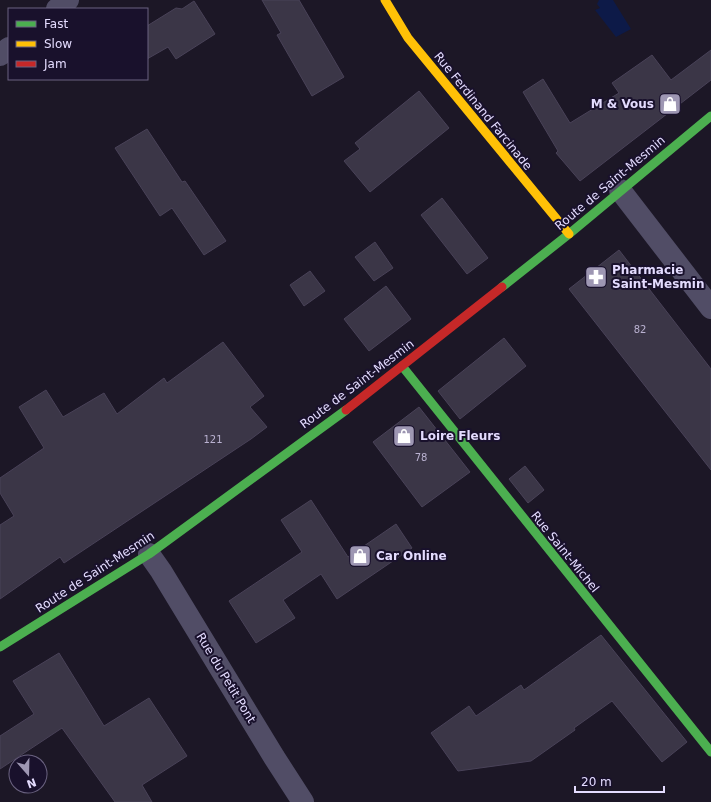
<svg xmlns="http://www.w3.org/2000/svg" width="711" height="802" font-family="'DejaVu Sans',sans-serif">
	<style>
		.water { fill: #0d1a48 }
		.building { fill: #3b3647; stroke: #494258 }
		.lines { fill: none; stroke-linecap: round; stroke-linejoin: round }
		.street { stroke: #514d66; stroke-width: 22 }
		.fast { stroke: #4caf50; stroke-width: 9 }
		.slow { stroke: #ffc107; stroke-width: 9 }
		.jam { stroke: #c62828; stroke-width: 9 }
		.labels { text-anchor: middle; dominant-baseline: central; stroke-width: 4; stroke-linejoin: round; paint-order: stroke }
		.number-label { font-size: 10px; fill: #bab2d1 }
		.poi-label { font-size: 12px; font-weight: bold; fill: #e4dcff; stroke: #19112c; text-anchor: start }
		.street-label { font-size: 12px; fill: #e4dcff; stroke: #19112c }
	</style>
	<rect width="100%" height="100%" fill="#1c1726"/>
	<polygon class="water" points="599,0 613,0 631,29 616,37 595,10 600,8 597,4"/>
	<g class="building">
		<polygon points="262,0 299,0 344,77 312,96 277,35 281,33"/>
		<polygon points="194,1 215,34 176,59 168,47 147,59 147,26 176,8 182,9"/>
		<polygon points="711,50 711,80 580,181 556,153 558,151 523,92 543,79 570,123 619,93 612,83 652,55 671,80"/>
		<polygon points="419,91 449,128 370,192 344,161 360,149 355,143"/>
		<polygon points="147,129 182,182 185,181 226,241 204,255 172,208 160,216 115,148"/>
		<polygon points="442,198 488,258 467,274 421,215"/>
		<polygon points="375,242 393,268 374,281 355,257"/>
		<polygon points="619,250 711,369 711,470 569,289"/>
		<polygon points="310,271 325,291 304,306 290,285"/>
		<polygon points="386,286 411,319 369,351 344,319"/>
		<polygon points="504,338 526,366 460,419 438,391"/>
		<polygon points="223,342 264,396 250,407 267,427 251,439 64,563 60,557 0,599 0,525 14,516 0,493 0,478 44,448 19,407 46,390 63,417 104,393 117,414 164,378 167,383"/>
		<polygon points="419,407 470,472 422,507 373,442"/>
		<polygon points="525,466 544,490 528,503 509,479"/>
		<polygon points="311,500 348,557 396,524 412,548 337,599 321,574 283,600 295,618 256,643 229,601 302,552 281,520"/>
		<polygon points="601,635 687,742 662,762 612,701 574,728 575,730 531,761 458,771 431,733 469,706 476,716 521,685 524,690"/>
		<polygon points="59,653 104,726 149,698 187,756 142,785 152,802 115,802 62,728 0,769 0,736 34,714 13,681"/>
	</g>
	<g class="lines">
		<g class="street">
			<polyline points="57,9 68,0"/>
			<polyline points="0,55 9,48"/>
			<polyline points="620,190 711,308"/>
			<polyline points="149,554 161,571 274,757 303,802"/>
		</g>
		<g class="fast">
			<polyline points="502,287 569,234 711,116"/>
			<polyline points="402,366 711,752"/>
			<polyline points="0,647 149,554 346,410"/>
		</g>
		<polyline class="slow" points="385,0 408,38 569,234"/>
		<polyline class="jam" points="346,410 502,287"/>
	</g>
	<defs>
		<g id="shop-square" transform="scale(1.15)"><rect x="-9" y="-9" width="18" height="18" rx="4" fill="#9e97b3" stroke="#19112c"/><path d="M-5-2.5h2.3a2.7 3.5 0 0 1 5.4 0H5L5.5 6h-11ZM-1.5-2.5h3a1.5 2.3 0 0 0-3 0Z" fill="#fff"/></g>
		<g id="pharmacy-square" transform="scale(1.15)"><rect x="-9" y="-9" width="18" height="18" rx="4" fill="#9e97b3" stroke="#19112c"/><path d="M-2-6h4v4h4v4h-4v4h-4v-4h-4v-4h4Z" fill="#fff"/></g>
	</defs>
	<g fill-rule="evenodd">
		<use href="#shop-square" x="670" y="104"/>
		<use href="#pharmacy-square" x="596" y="277"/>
		<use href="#shop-square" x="404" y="436"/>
		<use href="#shop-square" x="360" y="556"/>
	</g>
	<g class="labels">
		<g class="number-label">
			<text x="640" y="329">82</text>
			<text x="213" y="439">121</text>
			<text x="421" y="457">78</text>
		</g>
		<g class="poi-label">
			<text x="654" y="104" text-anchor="end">M &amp; Vous</text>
			<text x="612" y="270">Pharmacie<tspan x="612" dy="14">Saint-Mesmin</tspan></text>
			<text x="420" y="436">Loire Fleurs</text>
			<text x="376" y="556">Car Online</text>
		</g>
		<g class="street-label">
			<text transform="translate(483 111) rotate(51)">Rue Ferdinand Farcinade</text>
			<text transform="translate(610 183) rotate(-40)">Route de Saint-Mesmin</text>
			<text transform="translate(357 384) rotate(-37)">Route de Saint-Mesmin</text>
			<text transform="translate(565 552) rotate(51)">Rue Saint-Michel</text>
			<text transform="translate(95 572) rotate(-33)">Route de Saint-Mesmin</text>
			<text transform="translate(226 678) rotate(59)">Rue du Petit Pont</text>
		</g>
	</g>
	<rect x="8" y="8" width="140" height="72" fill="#19112c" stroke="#6a6280"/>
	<rect x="16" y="21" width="20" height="6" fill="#4caf50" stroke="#6a6280"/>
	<text x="44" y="28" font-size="12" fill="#e4dcff">Fast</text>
	<rect x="16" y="41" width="20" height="6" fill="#ffc107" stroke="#6a6280"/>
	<text x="44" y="48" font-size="12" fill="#e4dcff">Slow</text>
	<rect x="16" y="61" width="20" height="6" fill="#c62828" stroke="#6a6280"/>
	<text x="44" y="68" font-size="12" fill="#e4dcff">Jam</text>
	<g transform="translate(28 774) rotate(160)"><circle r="19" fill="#19112c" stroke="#6a6280"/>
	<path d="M0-3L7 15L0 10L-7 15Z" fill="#9e97b3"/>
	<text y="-6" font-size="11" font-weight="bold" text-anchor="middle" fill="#e4dcff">N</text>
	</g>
	<path d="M575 786v6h89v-6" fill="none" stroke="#e4dcff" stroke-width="2"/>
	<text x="581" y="786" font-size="12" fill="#e4dcff" stroke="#19112c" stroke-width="3" paint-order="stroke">20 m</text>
</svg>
